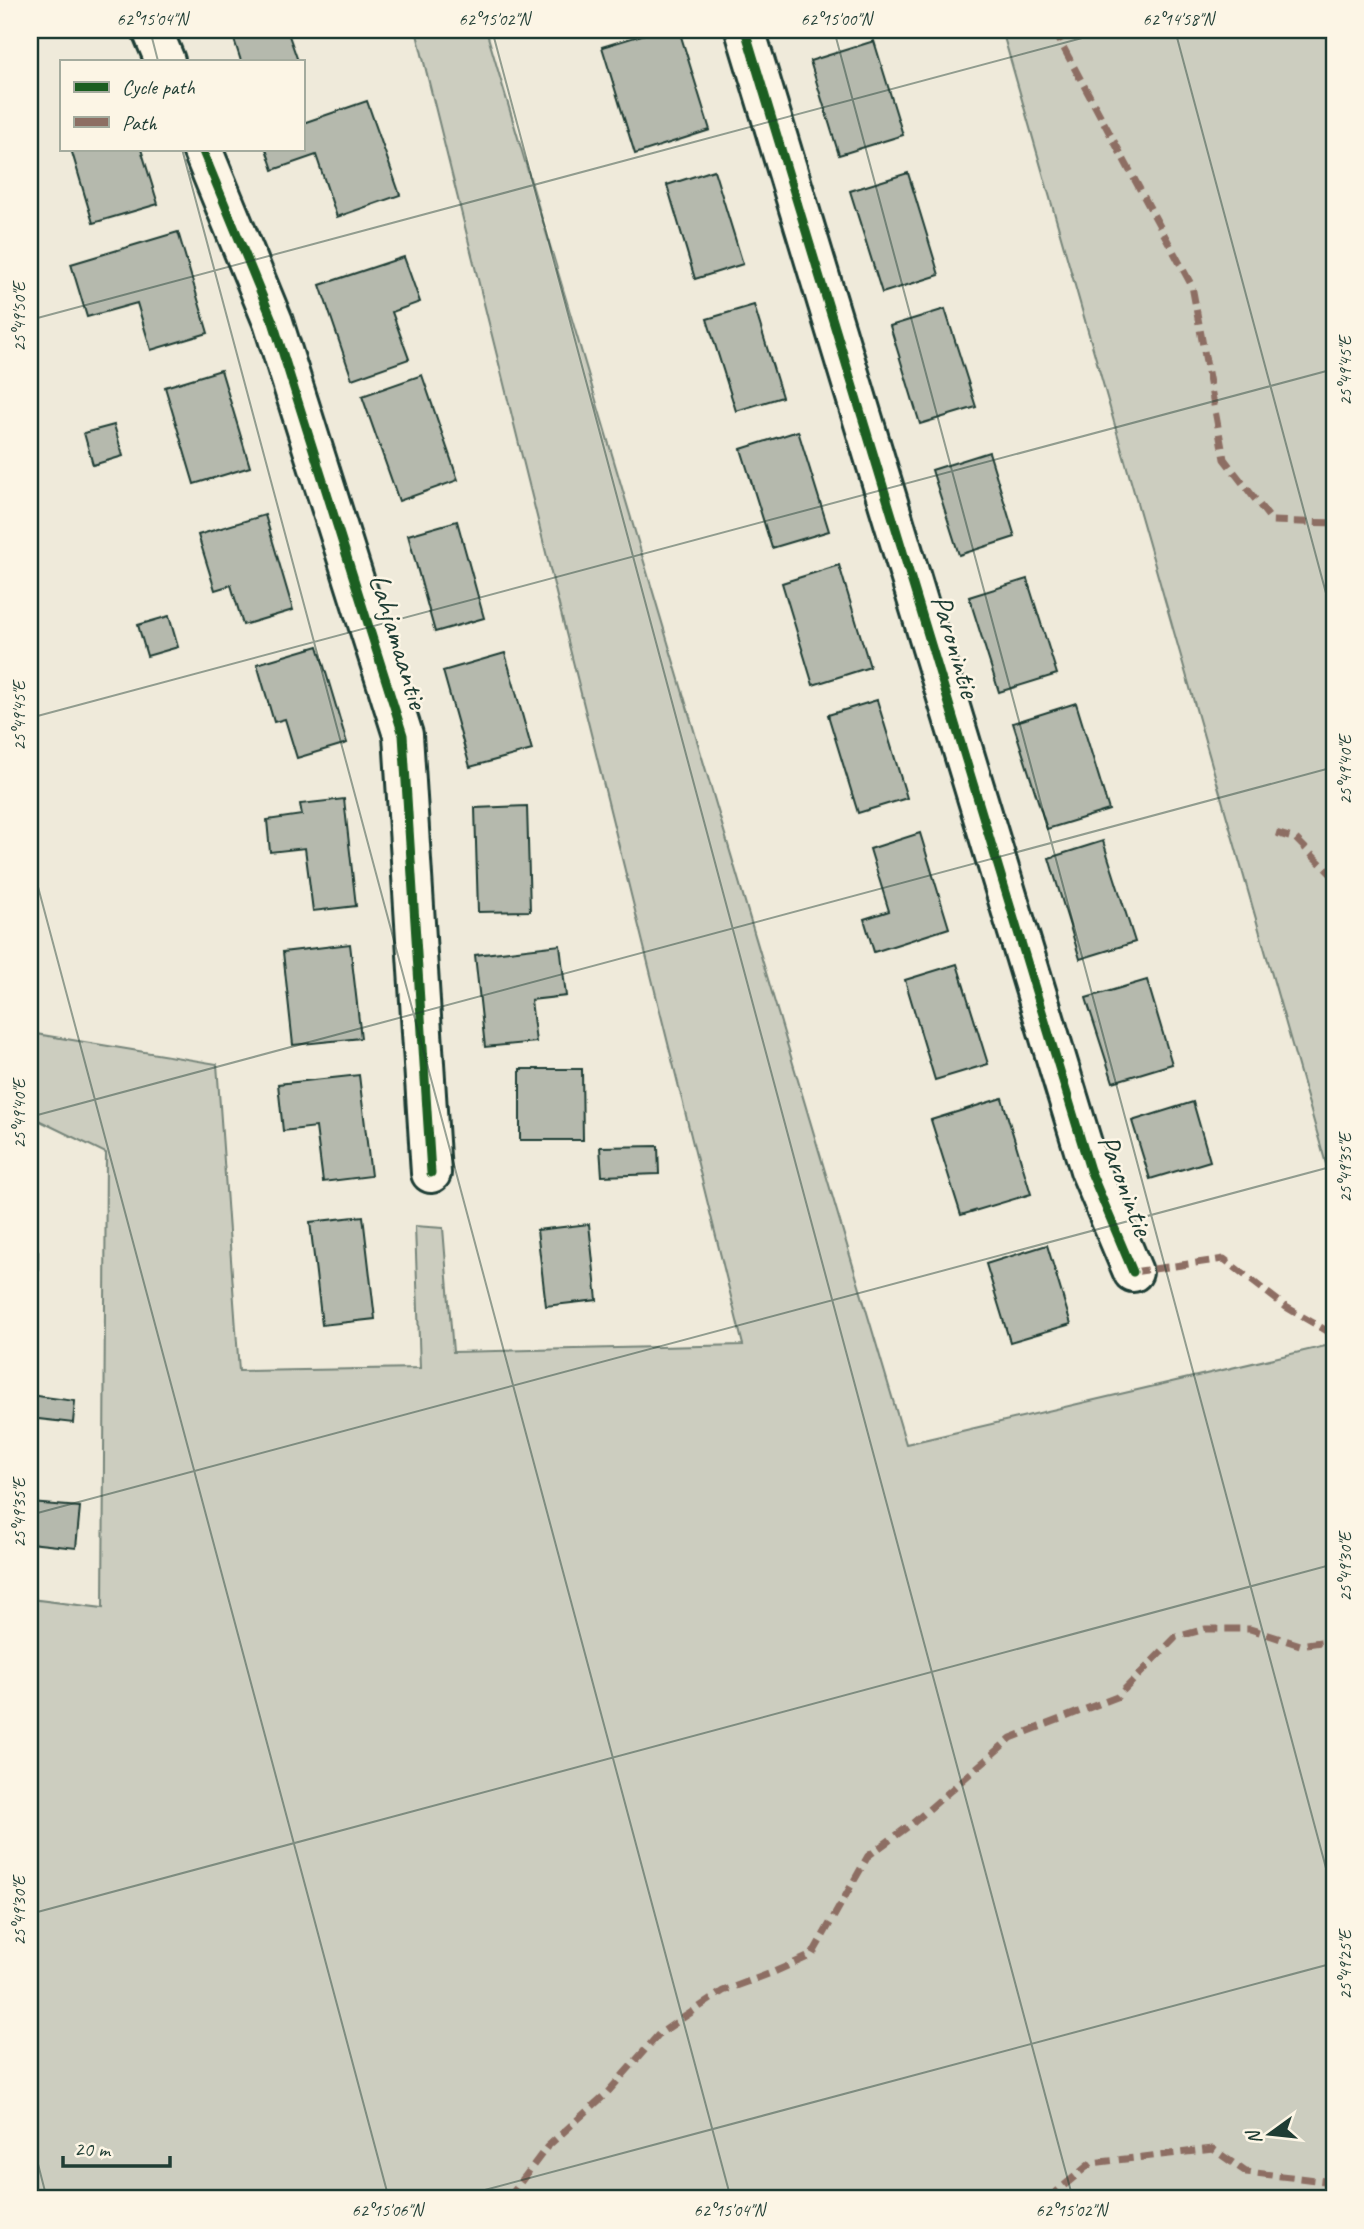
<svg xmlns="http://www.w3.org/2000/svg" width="1364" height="2229" font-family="Caveat,sans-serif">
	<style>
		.green { fill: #cccdbf; stroke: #76857a; stroke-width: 2 }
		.building { fill: #b5b9ad; stroke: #1f3d34; stroke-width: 2 }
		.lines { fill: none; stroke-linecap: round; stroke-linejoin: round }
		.street-casing { stroke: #1f3d34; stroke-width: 44 }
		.street { stroke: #fcf5e5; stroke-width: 38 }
		.quiet { stroke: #8d6e63; stroke-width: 7; stroke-dasharray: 14 7; stroke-linecap: butt }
		.cycleway-casing { stroke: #fcf5e5; stroke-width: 13 }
		.cycleway { stroke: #1b5e20; stroke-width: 9 }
		.ticks { fill: none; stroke: #1f3d34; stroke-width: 2; stroke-opacity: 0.45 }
		.labels { text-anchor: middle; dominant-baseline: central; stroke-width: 5; stroke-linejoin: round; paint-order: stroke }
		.street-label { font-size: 30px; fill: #1f3d34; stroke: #fcf5e5 }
		.neatline { fill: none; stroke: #1f3d34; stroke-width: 2.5 }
		.ticks-label { font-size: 18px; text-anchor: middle; fill: #1f3d34 }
	</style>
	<rect width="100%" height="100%" fill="#efeada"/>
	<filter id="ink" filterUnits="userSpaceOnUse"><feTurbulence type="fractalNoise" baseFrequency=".0143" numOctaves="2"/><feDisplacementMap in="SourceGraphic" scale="14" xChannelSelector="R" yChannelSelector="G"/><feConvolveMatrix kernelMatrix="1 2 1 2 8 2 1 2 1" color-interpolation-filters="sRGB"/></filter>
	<g filter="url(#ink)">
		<g class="green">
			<polygon points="416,30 486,30 906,1444 1334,1344 1334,2199 30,2199 30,1599 103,1608 106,1153 30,1116 30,1033 217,1064 239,1371 420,1368 415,1226 443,1228 453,1352 743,1345"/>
			<polygon points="1002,30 1334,30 1334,1192"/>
		</g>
		<g class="building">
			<polygon points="231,30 287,30 298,61 241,61"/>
			<polygon points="658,30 679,30 710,130 635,154 602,47"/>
			<polygon points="874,41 903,135 839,155 810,61"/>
			<polygon points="367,101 400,195 337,217 316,155 273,170 266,149 303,149 303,123"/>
			<polygon points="71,149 141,149 158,204 93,223"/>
			<polygon points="714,170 743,264 695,279 667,185"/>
			<polygon points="908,173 939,275 882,293 850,191"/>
			<polygon points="178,232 208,333 151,350 137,303 87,317 71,264"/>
			<polygon points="404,257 420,302 392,312 409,359 352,379 320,285"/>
			<polygon points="754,305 782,397 736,411 707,319"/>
			<polygon points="945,309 976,407 920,424 890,326"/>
			<polygon points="221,370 250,467 194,484 165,387"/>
			<polygon points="422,375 458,480 399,501 362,396"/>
			<polygon points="114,425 123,456 93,465 84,433"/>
			<polygon points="798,431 829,531 772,548 741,449"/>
			<polygon points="989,452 1015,537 959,555 932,470"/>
			<polygon points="265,515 293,610 243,625 231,585 215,590 198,535"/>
			<polygon points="457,521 484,618 435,632 408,535"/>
			<polygon points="839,565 870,667 813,685 782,583"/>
			<polygon points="1027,579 1057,674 999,692 969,597"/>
			<polygon points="169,616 178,647 147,656 138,625"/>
			<polygon points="318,646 347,743 297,758 285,719 274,722 257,664"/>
			<polygon points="505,653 532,750 470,767 443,671"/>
			<polygon points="877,700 907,798 858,813 828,715"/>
			<polygon points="1076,703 1109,810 1047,829 1013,723"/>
			<polygon points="344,799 356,906 313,911 305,848 270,852 267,820 302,815 300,804"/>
			<polygon points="527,806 530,911 478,912 475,808"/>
			<polygon points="920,833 949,928 874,952 864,919 889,911 870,849"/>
			<polygon points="1103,841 1135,942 1080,959 1049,858"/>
			<polygon points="350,944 361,1038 293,1045 283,952"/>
			<polygon points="560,945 566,996 531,1000 536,1042 485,1047 475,955"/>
			<polygon points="957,964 988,1064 935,1080 905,980"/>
			<polygon points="1147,980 1172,1064 1113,1082 1086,998"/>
			<polygon points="520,1069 582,1069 583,1140 520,1140"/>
			<polygon points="359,1075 371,1176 323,1182 316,1127 283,1131 278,1084"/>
			<polygon points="1002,1098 1031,1194 961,1215 931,1120"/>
			<polygon points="1193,1102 1210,1161 1150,1179 1132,1121"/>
			<polygon points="658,1146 659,1174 602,1176 600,1147"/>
			<polygon points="363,1216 375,1319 322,1325 310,1222"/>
			<polygon points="589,1224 597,1300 546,1306 537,1230"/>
			<polygon points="1047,1245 1071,1324 1010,1342 986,1264"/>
			<polygon points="30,1252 38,1252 37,1332 30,1332"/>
			<polygon points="30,1395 75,1401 73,1423 30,1418"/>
			<polygon points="30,1503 80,1507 76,1548 30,1543"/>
		</g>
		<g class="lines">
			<g class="street-casing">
				<g id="street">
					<polyline points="152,30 165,61"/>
					<polyline points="745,30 1090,1170 1133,1272"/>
					<polyline points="202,149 273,322 403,735 431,1173"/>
				</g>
			</g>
			<use href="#street" class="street"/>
			<g class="quiet">
				<polyline points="1054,30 1192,286 1224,459 1272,521 1334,523"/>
				<polyline points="1276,833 1296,839 1334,877"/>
				<polyline points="1133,1272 1224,1259 1286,1307 1334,1335"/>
				<polyline points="508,2199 547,2147 607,2093 659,2034 723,1991 774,1972 812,1955 868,1856 913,1823 1011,1738 1117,1697 1176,1637 1205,1629 1250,1629 1300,1645 1334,1640"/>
				<polyline points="1048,2199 1091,2163 1213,2149 1246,2172 1334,2182"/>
			</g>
			<g class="cycleway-casing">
				<g id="cycleway">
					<polyline points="745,30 1090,1170 1133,1272"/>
					<polyline points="202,149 273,322 403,735 431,1173"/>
				</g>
			</g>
			<use href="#cycleway" class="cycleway"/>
		</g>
	</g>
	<path class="ticks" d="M150,30L158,61M492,30L1073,2199M834,30L1334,1898M1175,30L1334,623M182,149L731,2199M30,320L1112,30M30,718L1334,369M30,857L389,2199M30,1117L1334,767M30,1515L1334,1166M30,1914L1334,1564M30,2133L47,2199M451,2199L1334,1963"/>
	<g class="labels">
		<g class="street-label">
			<text transform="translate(399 641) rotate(73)">Lahjamaantie</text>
			<text transform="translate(956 646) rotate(73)">Paronintie</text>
			<text transform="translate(1126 1185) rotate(69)">Paronintie</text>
		</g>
	</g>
	<rect width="1364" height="2229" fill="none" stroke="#fcf5e5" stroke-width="77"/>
	<rect x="60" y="60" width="245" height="91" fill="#fcf5e5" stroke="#a4ab9e" stroke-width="2"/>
	<rect x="74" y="82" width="35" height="10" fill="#1b5e20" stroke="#a4ab9e" stroke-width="2"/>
	<text x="122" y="94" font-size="21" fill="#1f3d34">Cycle path</text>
	<rect x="74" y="117" width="35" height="10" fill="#8d6e63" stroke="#a4ab9e" stroke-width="2"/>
	<text x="122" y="130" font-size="21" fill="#1f3d34">Path</text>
	<g transform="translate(1270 2134) rotate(255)" stroke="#fcf5e5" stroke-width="5" paint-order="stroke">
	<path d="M0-5L12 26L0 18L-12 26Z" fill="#1f3d34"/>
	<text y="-10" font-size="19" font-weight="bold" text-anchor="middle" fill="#1f3d34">N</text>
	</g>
	<path d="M63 2156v10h107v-10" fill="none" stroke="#1f3d34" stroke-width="3.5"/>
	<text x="74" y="2156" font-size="21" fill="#1f3d34" stroke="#fcf5e5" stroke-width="5" paint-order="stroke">20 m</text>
	<rect x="38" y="38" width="1288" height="2152" class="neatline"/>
	<g class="ticks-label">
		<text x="152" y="25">62°15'04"N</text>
		<text x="494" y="25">62°15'02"N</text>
		<text x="836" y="25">62°15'00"N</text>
		<text x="1178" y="25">62°14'58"N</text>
		<text transform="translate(19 317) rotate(-90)" y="6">25°49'50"E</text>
		<text transform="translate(1345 371) rotate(-90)" y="6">25°49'45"E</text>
		<text transform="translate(19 716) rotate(-90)" y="6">25°49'45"E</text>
		<text transform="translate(1345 770) rotate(-90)" y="6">25°49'40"E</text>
		<text transform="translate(19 1114) rotate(-90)" y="6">25°49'40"E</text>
		<text transform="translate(1345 1168) rotate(-90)" y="6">25°49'35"E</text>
		<text transform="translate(19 1513) rotate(-90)" y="6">25°49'35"E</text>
		<text transform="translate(1345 1567) rotate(-90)" y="6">25°49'30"E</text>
		<text transform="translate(19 1911) rotate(-90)" y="6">25°49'30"E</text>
		<text transform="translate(1345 1965) rotate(-90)" y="6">25°49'25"E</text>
		<text x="387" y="2216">62°15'06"N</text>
		<text x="729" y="2216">62°15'04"N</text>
		<text x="1071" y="2216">62°15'02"N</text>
	</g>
</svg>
